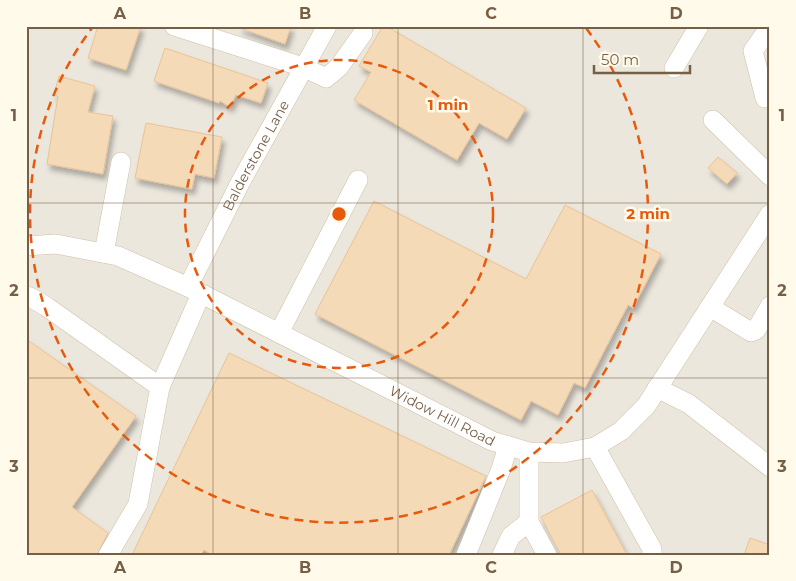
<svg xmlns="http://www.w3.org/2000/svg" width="796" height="581" font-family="Montserrat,sans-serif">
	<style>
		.industrial { fill: #ece7dd }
		.building { fill: #f5dab7; stroke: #e9c396; filter: url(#shadow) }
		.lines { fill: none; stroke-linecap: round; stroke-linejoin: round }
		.minor-casing { stroke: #d0bfa7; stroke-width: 20 }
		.minor { stroke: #fff; stroke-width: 19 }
		.grid { fill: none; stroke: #775f46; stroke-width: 1; stroke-opacity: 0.55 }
		.ring { fill: none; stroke: #e8590c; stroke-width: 2.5; stroke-dasharray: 9 6 }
		.labels { text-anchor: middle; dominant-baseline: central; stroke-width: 5; stroke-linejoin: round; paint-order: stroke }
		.street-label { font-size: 14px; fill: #775f46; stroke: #fffae9 }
		.centre { fill: #e8590c; stroke: #fffae9; stroke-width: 2.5 }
		.ring-label { font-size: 15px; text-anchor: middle; font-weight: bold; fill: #e8590c; stroke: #fffae9; stroke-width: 5; stroke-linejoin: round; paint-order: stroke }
		.neatline { fill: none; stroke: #775f46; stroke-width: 2 }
		.grid-label { font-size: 16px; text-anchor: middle; font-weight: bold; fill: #775f46 }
	</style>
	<defs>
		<filter id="shadow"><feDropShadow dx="3" dy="5.5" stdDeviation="2.5" flood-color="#0004"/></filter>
	</defs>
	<rect width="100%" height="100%" fill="#fef7e1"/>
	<rect class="industrial" x="26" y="26" width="744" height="529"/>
	<g class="building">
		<polygon points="98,26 141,26 126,70 88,58"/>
		<polygon points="240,26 291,26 285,44 240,28"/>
		<polygon points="383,26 386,26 526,108 507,139 479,123 457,160 354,100 371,72 359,66"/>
		<polygon points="165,48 268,83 261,103 236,95 230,107 220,101 219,103 154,81"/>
		<polygon points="59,76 95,86 88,112 113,116 103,174 47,164 58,96 54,95"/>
		<polygon points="146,123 222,137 214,178 195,174 192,189 135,178"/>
		<polygon points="718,157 737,173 727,184 708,168"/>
		<polygon points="374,201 526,279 565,205 661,254 633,308 628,305 585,388 574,383 558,415 531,401 521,420 315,314"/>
		<polygon points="26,339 136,416 72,507 108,533 97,555 26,555"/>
		<polygon points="229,353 486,476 449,555 212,555 204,550 201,555 132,555"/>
		<polygon points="592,490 627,555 561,555 541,517"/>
		<polygon points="750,538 770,545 770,555 744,555"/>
	</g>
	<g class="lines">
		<g class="minor-casing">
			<g id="minor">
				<polyline points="174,26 303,67 326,78 339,67 363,33"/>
				<polyline points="674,68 699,26"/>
				<polyline points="765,98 753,51 769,28"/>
				<polyline points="713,120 770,176"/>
				<path id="s1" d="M26,246L56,244L118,256L188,287L492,441L529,452L563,453L595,447L621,431L646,406L770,214"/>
				<polyline points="104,253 121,162"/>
				<path id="s2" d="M188,287L240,183L327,26"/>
				<polyline points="26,296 30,297 47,307 160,387"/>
				<polyline points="710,307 751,332 756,330 770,306"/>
				<polyline points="279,333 358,180"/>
				<polyline points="657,388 689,404 770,467"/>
				<polyline points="595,447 652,549 652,555"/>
				<polyline points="529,452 529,522 547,555"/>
				<polyline points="108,555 138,504 160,387 201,294"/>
				<polyline points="466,555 501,469 508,446"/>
				<polyline points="502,555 511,536 529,522"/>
			</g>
		</g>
		<use href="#minor" class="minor"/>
	</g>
	<path class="grid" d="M213,26V555M398,26V555M583,26V555M26,203H770M26,378H770"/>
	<g class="ring">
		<circle cx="339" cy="214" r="154"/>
		<path d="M586 28A309 309 0 1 1 92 28"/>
	</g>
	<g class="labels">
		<g class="street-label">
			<text stroke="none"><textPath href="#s2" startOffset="148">Balderstone Lane</textPath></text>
			<text stroke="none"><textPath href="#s1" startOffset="455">Widow Hill Road</textPath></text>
		</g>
	</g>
	<circle cx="339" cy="214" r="8" class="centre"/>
	<g class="ring-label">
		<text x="448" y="110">1 min</text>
		<text x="648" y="219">2 min</text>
	</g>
	<rect width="796" height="581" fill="none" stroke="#fffae9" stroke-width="55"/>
	<path d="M594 65v8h96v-8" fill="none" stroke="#775f46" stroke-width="2.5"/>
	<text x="601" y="65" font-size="15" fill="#775f46" stroke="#fffae9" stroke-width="4" paint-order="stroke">50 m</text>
	<rect x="28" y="28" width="740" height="526" class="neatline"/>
	<g class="grid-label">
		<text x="120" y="19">A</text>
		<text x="305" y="19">B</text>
		<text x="491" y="19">C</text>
		<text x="676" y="19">D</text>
		<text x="14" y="121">1</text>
		<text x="782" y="121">1</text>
		<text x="14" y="296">2</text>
		<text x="782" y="296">2</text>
		<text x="14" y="472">3</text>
		<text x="782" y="472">3</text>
		<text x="120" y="573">A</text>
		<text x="305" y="573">B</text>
		<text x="491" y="573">C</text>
		<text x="676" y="573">D</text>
	</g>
</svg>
